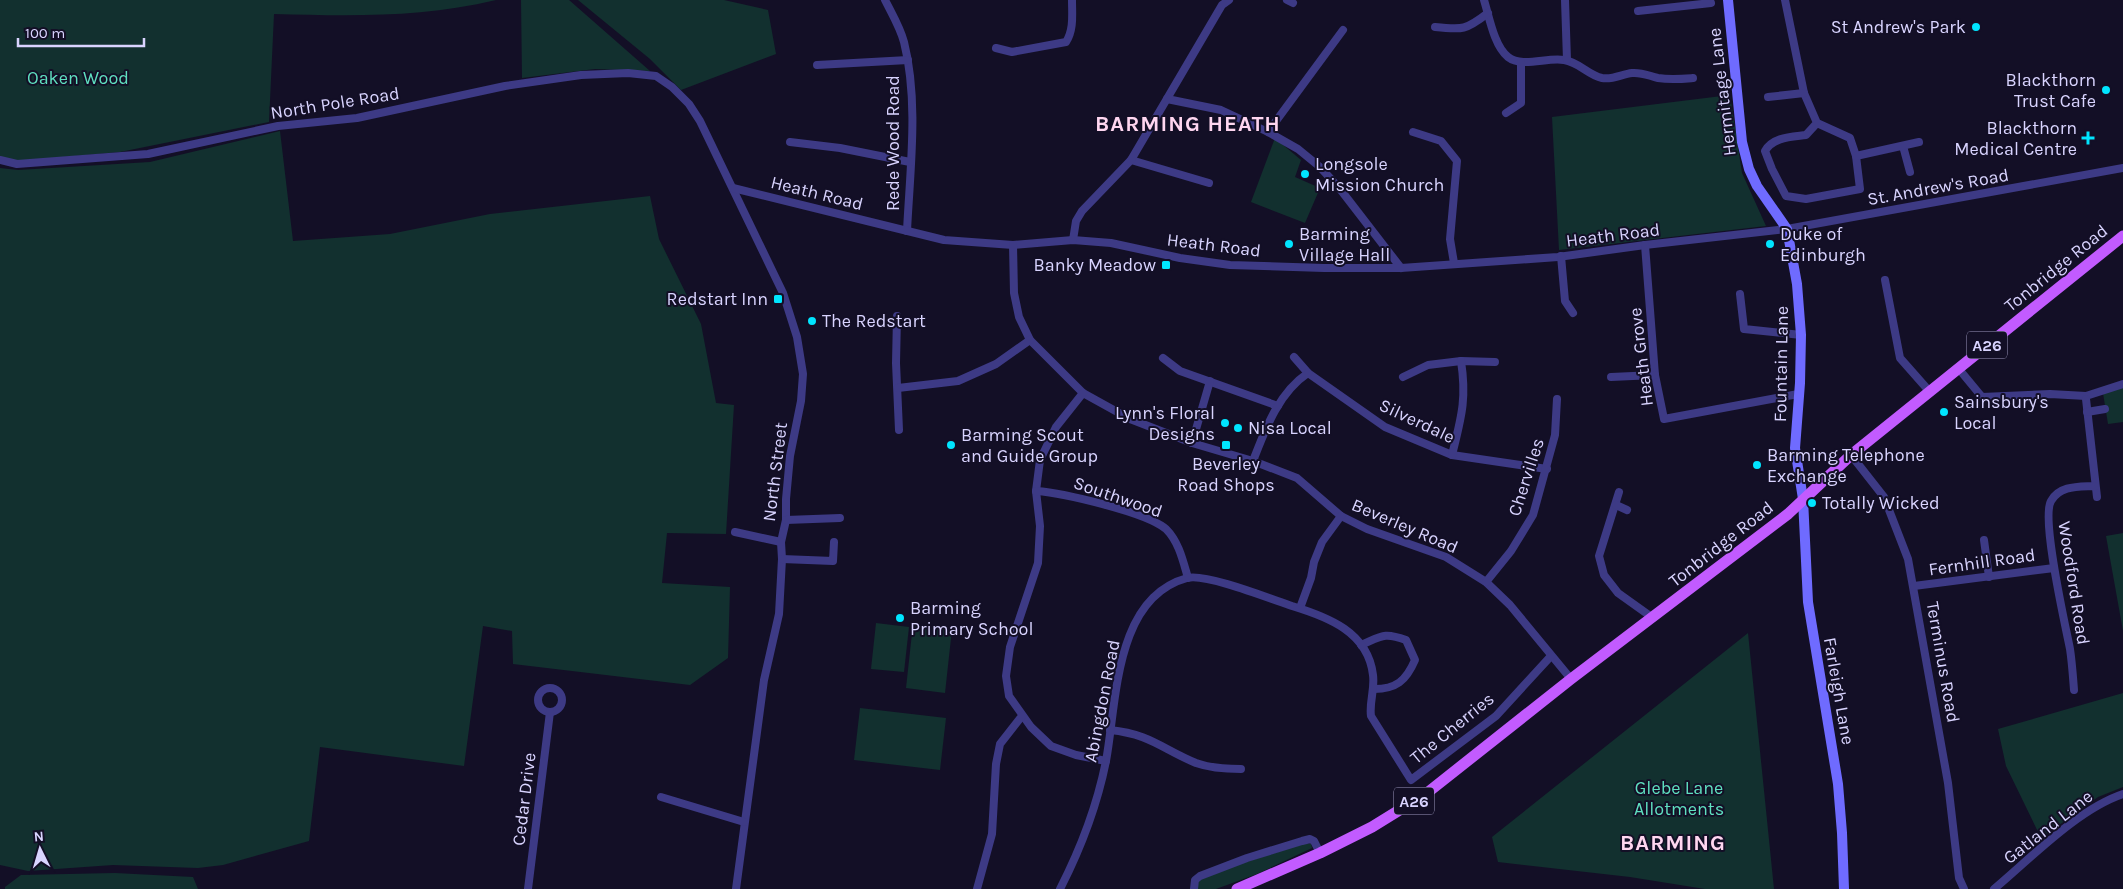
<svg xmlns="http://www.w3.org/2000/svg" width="2123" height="889" font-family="Karla,sans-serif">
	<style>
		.green { fill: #12302f }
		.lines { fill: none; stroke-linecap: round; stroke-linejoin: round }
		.street { stroke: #3d3a85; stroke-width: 8 }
		.secondary { stroke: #6f6bff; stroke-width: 10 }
		.primary { stroke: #c25bff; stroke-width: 11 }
		.poi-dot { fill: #00e5ff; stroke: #130f26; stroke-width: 2 }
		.labels { text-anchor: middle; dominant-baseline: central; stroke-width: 4; stroke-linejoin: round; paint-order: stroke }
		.shield { fill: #130f26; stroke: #9e99be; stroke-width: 1 }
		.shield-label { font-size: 16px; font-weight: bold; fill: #d9d4ff }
		.poi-label { font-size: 18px; fill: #d9d4ff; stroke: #130f26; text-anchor: start }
		.park-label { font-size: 18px; fill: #5fe0c0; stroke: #130f26 }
		.street-label { font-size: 18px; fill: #d9d4ff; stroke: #130f26 }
		.district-label { font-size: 22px; font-weight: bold; letter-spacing: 1px; fill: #ffd6f0; stroke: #130f26 }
	</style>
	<rect width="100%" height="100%" fill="#130f26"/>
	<g class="green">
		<path d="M0,0H496C421,18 350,16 274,14L269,122L120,152L52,158L17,164L0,160Z"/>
		<polygon points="521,0 569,0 650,71 595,69 522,78"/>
		<polygon points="578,0 724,0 768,10 776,54 681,90 650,59"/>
		<polygon points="1730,95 1742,173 1766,226 1559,250 1552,117"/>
		<polygon points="280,131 293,241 390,234 490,214 650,196 659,239 701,324 716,403 734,405 726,534 667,533 662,583 730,587 728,658 690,685 513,664 512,631 483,626 464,766 320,747 309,841 223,865 198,868 113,865 28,871 0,865 0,168 18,170 150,162"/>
		<polygon points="1275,138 1301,160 1295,177 1320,188 1305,223 1251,202"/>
		<polygon points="2123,387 2123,422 2108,424 2103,393"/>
		<polygon points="2123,533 2123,631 2106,536"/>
		<polygon points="876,623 909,627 904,672 871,669"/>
		<polygon points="913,624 952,629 945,693 906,688"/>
		<polygon points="1748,633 1774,889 1705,889 1630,877 1498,862 1492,837"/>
		<polygon points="2123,693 2123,787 2098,797 2041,838 2006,766 1998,729"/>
		<polygon points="860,708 946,718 940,770 854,760"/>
		<polygon points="1306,843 1311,844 1312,848 1257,874 1216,889 1197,889 1199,880 1240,864"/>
		<polygon points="115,873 193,877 198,889 5,889 5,887 21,875"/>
	</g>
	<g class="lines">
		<g class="street">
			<path d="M885,0C892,14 900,27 904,42C919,102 910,169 907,231"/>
			<polyline points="1287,0 1293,3"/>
			<path d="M1484,0C1489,16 1494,46 1508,57C1522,68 1547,57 1564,60C1579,62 1588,75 1602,78C1613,80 1622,74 1632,73C1642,72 1649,76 1658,78C1671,80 1681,79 1693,78"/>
			<polyline points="1565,0 1567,60"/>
			<path d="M1785,0L1804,93L1817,123L1850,138L1856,156L1860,189L1806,199L1786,196L1772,169L1765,151C1773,137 1791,137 1806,135L1817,123"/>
			<polyline points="1638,11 1711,3"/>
			<path d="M1435,27C1463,30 1466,30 1488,13"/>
			<path d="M996,48L1012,52L1066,42C1074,30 1072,14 1072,0"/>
			<polyline points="817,65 908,60"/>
			<polyline points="1768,97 1804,93"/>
			<polyline points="1167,99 1221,110 1268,132 1298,149 1320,167 1340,189 1401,268"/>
			<polyline points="1506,113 1521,103 1521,62"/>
			<polyline points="1268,132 1343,30"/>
			<polyline points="1413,132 1441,141 1457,161 1450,239 1454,263"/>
			<polyline points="790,142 840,148 910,162"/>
			<polyline points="1903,146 1910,172"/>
			<polyline points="1856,156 1919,142"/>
			<polyline points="0,160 17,164 148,154 278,126 357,118 505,86 581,75 628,73 656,76 672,87 689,104 700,121 783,293 797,337 803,374 801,401 790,456 786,499 786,520 781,542 782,559 779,614 764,680 736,889"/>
			<polyline points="1131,160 1209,183"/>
			<polyline points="733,188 944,240 1013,245 1073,240 1111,243 1180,258 1230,265 1324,268 1401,268 1558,257 1645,245 1787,229 2123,168"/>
			<polyline points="1073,240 1076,221 1082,211 1131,160 1222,5 1229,0"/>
			<polyline points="1013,245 1014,293 1019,317 1030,340 1083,393 1130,419 1192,443 1253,461 1297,478 1341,516 1367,529 1446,557 1486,582 1510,605 1571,679"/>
			<polyline points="1645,245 1655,375 1664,419 1798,394"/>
			<polyline points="1561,256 1565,301 1573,313"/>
			<polyline points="1885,280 1900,358 1930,392"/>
			<polyline points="1740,294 1744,329 1801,335"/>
			<polyline points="897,316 896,363 899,430"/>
			<polyline points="1294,357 1308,373 1385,427 1452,455 1547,469"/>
			<polyline points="1163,358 1180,371 1278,406"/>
			<polyline points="1958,368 1982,397 2050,394 2086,396 2123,384"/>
			<polyline points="1403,377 1428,365 1461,361 1495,362"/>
			<polyline points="1611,377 1655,375"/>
			<polyline points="898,388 958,381 996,364 1030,340"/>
			<polyline points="1083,393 1056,427 1040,460 1036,491 1040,526 1038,563 1010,647 1006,676 1009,696 1031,727 1051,746 1076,755 1106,761"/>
			<polyline points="2086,399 2097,497"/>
			<polyline points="2087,412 2105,409"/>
			<polyline points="1192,443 1210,381"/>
			<path d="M1452,455C1461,418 1467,400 1461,361"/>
			<polyline points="1851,455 1884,497 1908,559 1948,783 1959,878 1964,889"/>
			<path d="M1253,461C1265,430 1278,393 1308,373"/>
			<path d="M1036,491C1063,493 1146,512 1166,529C1179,542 1183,561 1188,578"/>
			<polyline points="1619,492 1599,556 1604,575 1618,593 1653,618"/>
			<polyline points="1616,505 1627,510"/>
			<polyline points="786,520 840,518"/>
			<polyline points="735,532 781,542"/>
			<polyline points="1984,540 1989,577"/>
			<polyline points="782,559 833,561 834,542"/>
			<polyline points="1486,582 1511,551 1533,515 1555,435 1557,399"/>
			<polyline points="1914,586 2054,568"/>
			<polyline points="1300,608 1311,578 1314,562 1322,542 1341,516"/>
			<path d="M1361,645C1382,636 1384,632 1406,640L1415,660C1406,681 1396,689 1374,689"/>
			<circle cx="550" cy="700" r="12"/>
			<path d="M2074,690C2073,677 2072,662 2070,649C2065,624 2041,518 2051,501C2060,485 2079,487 2095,486"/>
			<path d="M1110,730C1150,734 1162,749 1196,763C1210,768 1226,769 1241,769"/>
			<polyline points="661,797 744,822"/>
			<polyline points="528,889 550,712"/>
			<polyline points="977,889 992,834 996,764 1000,744 1022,716"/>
			<path d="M1060,889C1081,848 1097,806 1106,761C1117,702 1114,598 1187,578C1206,573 1271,599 1292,606C1328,617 1368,632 1373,675C1375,690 1369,702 1371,716L1411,780L1496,716L1551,656"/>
			<polyline points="1194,889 1195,880 1200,876 1247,858 1302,841 1310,839 1314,841 1320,853"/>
			<path d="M1994,889C2031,858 2078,809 2123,794"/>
		</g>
		<polyline class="secondary" points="1728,0 1742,142 1749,169 1757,186 1787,229 1797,284 1801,335 1800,383 1795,448 1803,499 1808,602 1838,784 1842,833 1844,889"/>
		<polyline class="primary" points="1237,889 1320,853 1372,827 1427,793 1571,679 1788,514 1851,455 2123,236"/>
	</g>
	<g class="poi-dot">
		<circle cx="1976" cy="27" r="5"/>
		<circle cx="2106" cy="90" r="5"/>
		<path d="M2085.5 130.5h5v5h5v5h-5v5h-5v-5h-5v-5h5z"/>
		<circle cx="1305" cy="174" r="5"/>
		<circle cx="1289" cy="244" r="5"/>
		<circle cx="1770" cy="244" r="5"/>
		<rect x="1161" y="260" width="10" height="10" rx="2.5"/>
		<rect x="773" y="294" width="10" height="10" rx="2.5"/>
		<circle cx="812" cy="321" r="5"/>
		<circle cx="1944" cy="412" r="5"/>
		<circle cx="1225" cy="423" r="5"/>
		<circle cx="1238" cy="428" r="5"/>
		<circle cx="951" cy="445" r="5"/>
		<rect x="1221" y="440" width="10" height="10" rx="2.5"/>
		<circle cx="1757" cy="465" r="5"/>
		<circle cx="1812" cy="503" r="5"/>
		<circle cx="900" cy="618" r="5"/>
	</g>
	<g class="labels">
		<g class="shield">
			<rect x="1967" y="331.5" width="40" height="27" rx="4"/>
			<rect x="1394" y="787.5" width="40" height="27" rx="4"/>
		</g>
		<g class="shield-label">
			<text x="1987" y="345">A26</text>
			<text x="1414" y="801">A26</text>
		</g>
		<g class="poi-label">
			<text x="1966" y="27" text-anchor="end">St Andrew's Park</text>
			<text x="2096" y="80" text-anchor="end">Blackthorn<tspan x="2096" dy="21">Trust Cafe</tspan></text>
			<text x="2077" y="128" text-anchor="end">Blackthorn<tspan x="2077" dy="21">Medical Centre</tspan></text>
			<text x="1315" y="164">Longsole<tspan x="1315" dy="21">Mission Church</tspan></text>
			<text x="1299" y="234">Barming<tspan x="1299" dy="21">Village Hall</tspan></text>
			<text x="1780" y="234">Duke of<tspan x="1780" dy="21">Edinburgh</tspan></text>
			<text x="1156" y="265" text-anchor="end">Banky Meadow</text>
			<text x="768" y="299" text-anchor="end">Redstart Inn</text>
			<text x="822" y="321">The Redstart</text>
			<text x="1954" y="402">Sainsbury's<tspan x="1954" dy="21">Local</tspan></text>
			<text x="1215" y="413" text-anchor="end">Lynn's Floral<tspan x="1215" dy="21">Designs</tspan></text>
			<text x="1248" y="428">Nisa Local</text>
			<text x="961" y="435">Barming Scout<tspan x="961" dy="21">and Guide Group</tspan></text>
			<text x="1767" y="455">Barming Telephone<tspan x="1767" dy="21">Exchange</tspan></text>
			<text x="1226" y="464" text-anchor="middle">Beverley<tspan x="1226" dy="21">Road Shops</tspan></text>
			<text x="1822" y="503">Totally Wicked</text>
			<text x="910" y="608">Barming<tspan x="910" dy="21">Primary School</tspan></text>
		</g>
		<g class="park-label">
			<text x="78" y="78">Oaken Wood</text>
			<text x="1679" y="788">Glebe Lane<tspan x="1679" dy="21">Allotments</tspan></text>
		</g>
		<g class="street-label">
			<text transform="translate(1722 92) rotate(-97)">Hermitage Lane</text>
			<text transform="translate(335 103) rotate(-9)">North Pole Road</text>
			<text transform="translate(893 143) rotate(-90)">Rede Wood Road</text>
			<text transform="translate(1938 187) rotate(-10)">St. Andrew's Road</text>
			<text transform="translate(817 193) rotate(14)">Heath Road</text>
			<text transform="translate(1613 235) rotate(-7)">Heath Road</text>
			<text transform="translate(1214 245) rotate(7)">Heath Road</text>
			<text transform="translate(2056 268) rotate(-39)">Tonbridge Road</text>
			<text transform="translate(1641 357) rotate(-97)">Heath Grove</text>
			<text transform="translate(1781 364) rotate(-89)">Fountain Lane</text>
			<text transform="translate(1417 421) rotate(25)">Silverdale</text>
			<text transform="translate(775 472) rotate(-83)">North Street</text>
			<text transform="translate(1526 477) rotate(-72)">Chervilles</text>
			<text transform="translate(1118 497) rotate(19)">Southwood</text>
			<text transform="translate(1405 526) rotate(23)">Beverley Road</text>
			<text transform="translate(1721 544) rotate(-38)">Tonbridge Road</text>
			<text transform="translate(1982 562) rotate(-8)">Fernhill Road</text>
			<text transform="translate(2074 583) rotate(81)">Woodford Road</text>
			<text transform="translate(1943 662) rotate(80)">Terminus Road</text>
			<text transform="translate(1839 691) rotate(80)">Farleigh Lane</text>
			<text transform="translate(1102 701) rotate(-79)">Abingdon Road</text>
			<text transform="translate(1452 728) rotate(-39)">The Cherries</text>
			<text transform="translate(524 799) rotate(-83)">Cedar Drive</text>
			<text transform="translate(2048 827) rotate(-38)">Gatland Lane</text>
		</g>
		<g class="district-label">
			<text x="1188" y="124">BARMING HEATH</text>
			<text x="1673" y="843">BARMING</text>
		</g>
	</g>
	<g transform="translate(40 849) rotate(355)" stroke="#130f26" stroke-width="4" paint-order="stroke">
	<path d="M0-4L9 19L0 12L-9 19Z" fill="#d9d4ff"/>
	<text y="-8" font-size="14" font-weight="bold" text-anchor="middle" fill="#d9d4ff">N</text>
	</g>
	<path d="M18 38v8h126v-8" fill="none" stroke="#d9d4ff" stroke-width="2.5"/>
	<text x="25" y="38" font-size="15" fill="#d9d4ff" stroke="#130f26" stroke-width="4" paint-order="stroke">100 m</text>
</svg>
